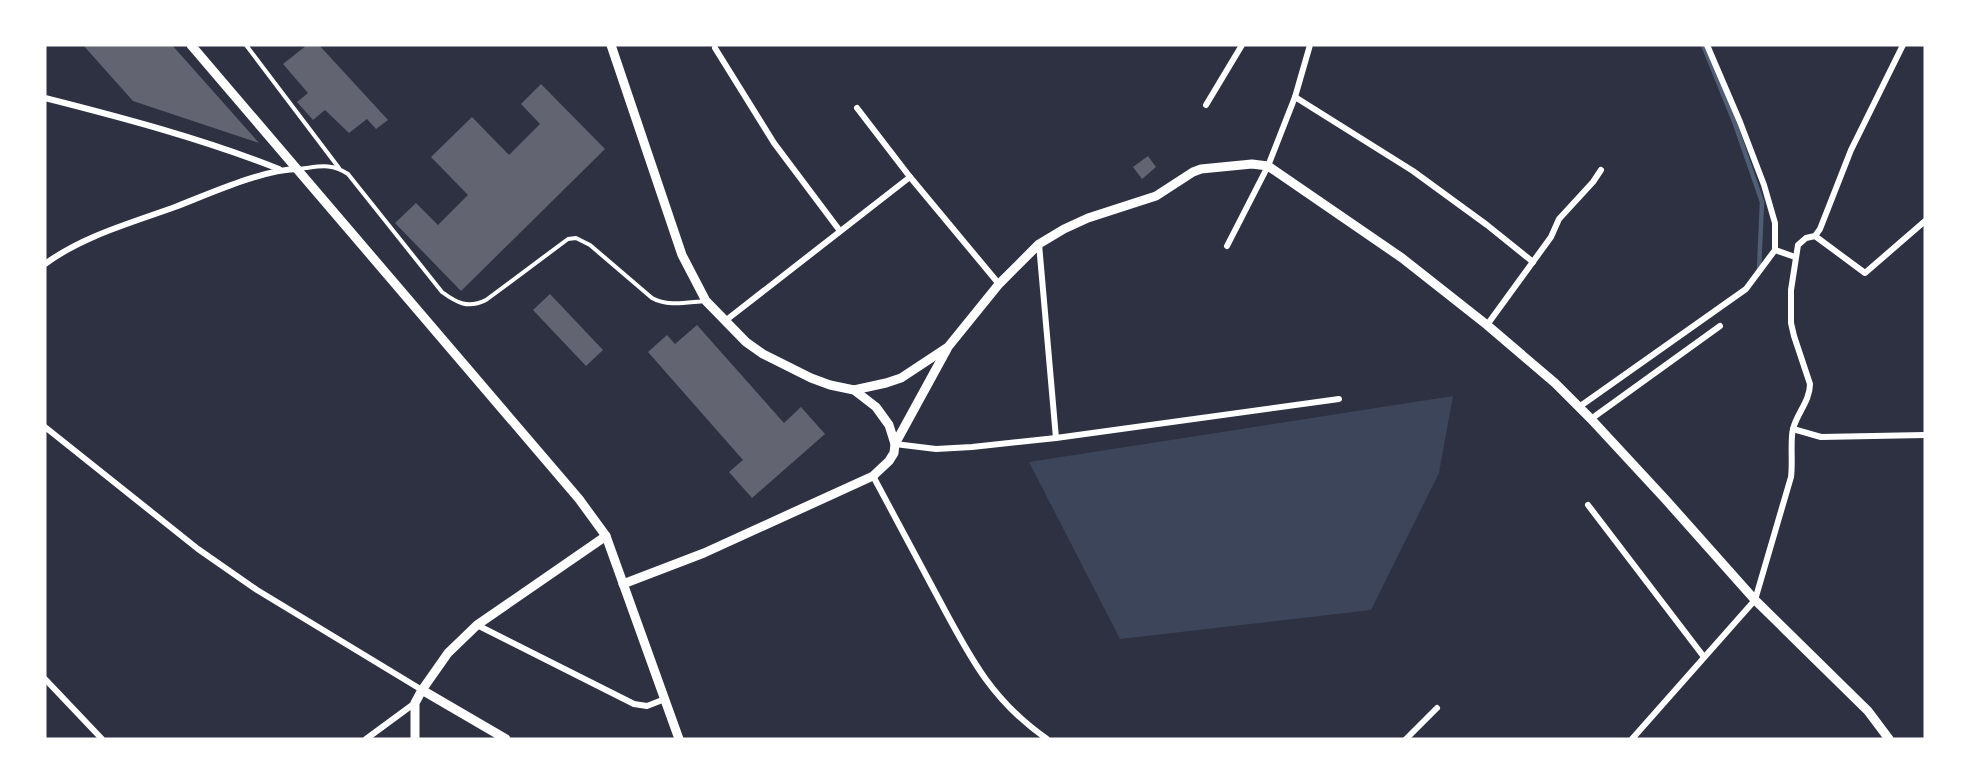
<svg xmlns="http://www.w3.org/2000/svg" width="1970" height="784" font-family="Lato,sans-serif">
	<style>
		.green { fill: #3c4559 }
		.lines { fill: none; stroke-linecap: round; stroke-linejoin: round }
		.stream { stroke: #4f5d75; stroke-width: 4.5 }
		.building { fill: #626471 }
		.service { stroke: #fff; stroke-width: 4 }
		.minor { stroke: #fff; stroke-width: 6 }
		.tertiary { stroke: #fff; stroke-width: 9 }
	</style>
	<rect width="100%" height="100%" fill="#2d3142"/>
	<polygon class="green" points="1453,396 1439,473 1371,610 1120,639 1029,462"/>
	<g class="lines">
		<polyline class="stream" points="1703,45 1735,124 1762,202 1759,270"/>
	</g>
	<g class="building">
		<polygon points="83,45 172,45 259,143 133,101"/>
		<polygon points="307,45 319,45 388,120 376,129 367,119 349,133 325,110 313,120 297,102 308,93 283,64"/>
		<polygon points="541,84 605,149 461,291 395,223 416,203 438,225 468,195 431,157 472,117 509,155 540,124 521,104"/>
		<polygon points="1148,156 1156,167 1142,179 1133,167"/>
		<polygon points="550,294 603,350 586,366 533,310"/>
		<polygon points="697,325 784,423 801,407 825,434 752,498 729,472 743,460 648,352 667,335 675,344"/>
	</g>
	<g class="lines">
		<g class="service">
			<polyline points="246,45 339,168"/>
			<path d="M298,169C318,167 330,162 348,174L442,292C457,303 468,309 486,300L568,239L576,238L590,245L652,298C668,307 688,302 706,301"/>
		</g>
		<g class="minor">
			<polyline points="715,48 774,143 840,231"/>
			<polyline points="1295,97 1413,171 1487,225 1533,262"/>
			<path d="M45,98C124,118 203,139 279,169"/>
			<polyline points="1206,105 1242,45"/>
			<polyline points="857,108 910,177 999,284"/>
			<polyline points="1815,236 1865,273 1925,221"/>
			<polyline points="1039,244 1056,438"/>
			<polyline points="1227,246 1268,166 1295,97 1310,45"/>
			<polyline points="1775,250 1795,257"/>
			<path d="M45,264C83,236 131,223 175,207C209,194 261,170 297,169"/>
			<polyline points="725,321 910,177"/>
			<polyline points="1487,325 1551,237 1559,219 1593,182 1601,170"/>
			<polyline points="1579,407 1746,289 1775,250 1775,223 1764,185 1740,122 1707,45"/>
			<polyline points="1591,419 1720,326"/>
			<polyline points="45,427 198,549 257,590 422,690"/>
			<polyline points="1793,429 1821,437 1925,435"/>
			<polyline points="895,444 936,449 972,447 1056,438 1339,399"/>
			<path d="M873,476C893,514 914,552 934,590C967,651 988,698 1047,739"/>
			<polyline points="1588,505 1704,657"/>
			<polyline points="477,625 634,704 647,706 665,699"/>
			<polyline points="45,679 102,739"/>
			<polyline points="366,739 415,703"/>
			<polyline points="1406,739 1437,708"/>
			<path d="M1632,739L1755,600L1791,477C1793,463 1790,440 1793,429C1797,413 1810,401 1810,384L1794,336L1791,323V290L1798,245L1806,238L1815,236L1820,229L1851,150L1903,45"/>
		</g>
		<g class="tertiary">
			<polyline points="191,45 579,499 606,536 679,739"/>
			<polyline points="611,45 682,255 706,301 746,342 763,354 811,378 830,385 854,390 876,407 889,425 895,444 894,453 889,461 873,476 704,553 623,584"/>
			<polyline points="854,390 886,383 901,378 948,347 999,284 1039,244 1064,229 1088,218 1156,196 1193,172 1201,169 1252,164 1268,166 1402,258 1487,325 1555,383 1591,419 1666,500 1755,600 1868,711 1889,739"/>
			<polyline points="895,444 947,349"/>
			<polyline points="422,690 506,739"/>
			<polyline points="415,739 415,703 422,690 448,653 477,625 606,536"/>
		</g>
	</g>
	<rect width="1970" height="784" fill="none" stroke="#ffffff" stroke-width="93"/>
</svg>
